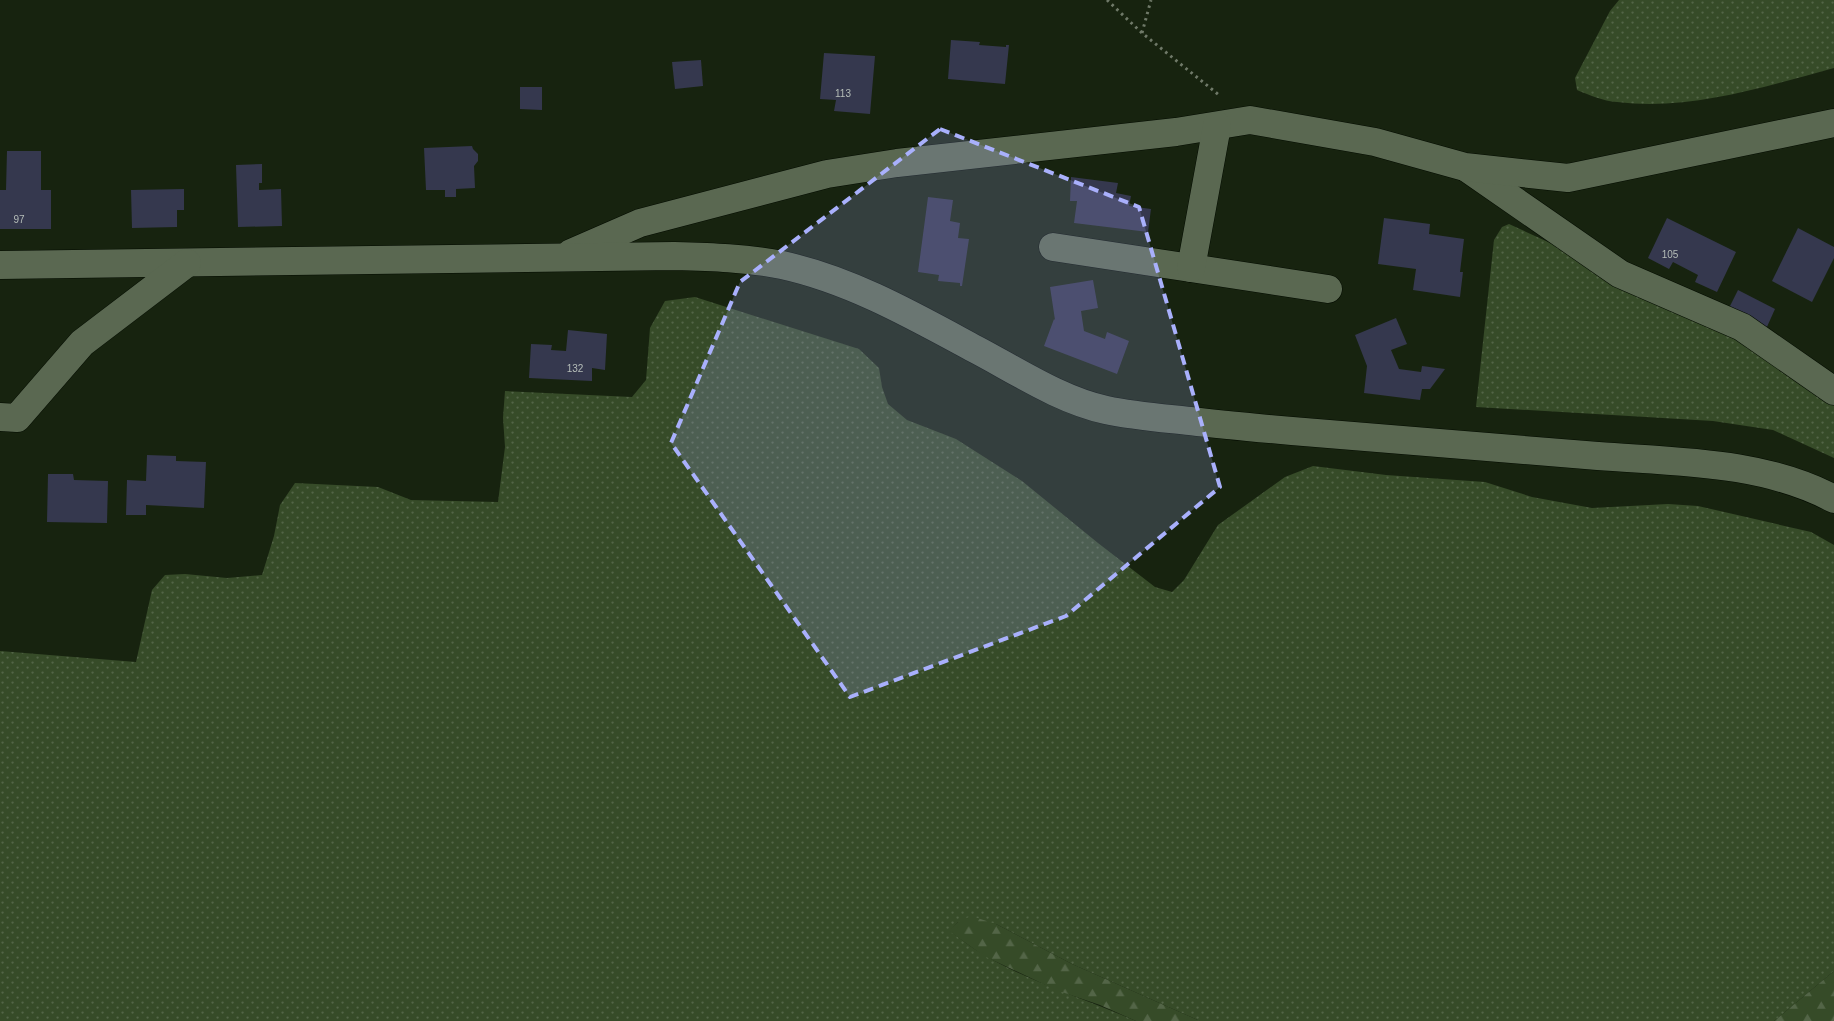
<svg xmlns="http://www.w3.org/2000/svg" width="1834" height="1021" font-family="Helvetica,sans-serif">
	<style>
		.grass { fill: url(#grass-dots) }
		.forest { fill: url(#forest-firs) }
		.building { fill: #35384e }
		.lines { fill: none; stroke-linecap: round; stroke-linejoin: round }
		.minor-casing { stroke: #040c00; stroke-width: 29 }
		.path { stroke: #6f7968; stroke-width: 3; stroke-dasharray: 2.5 4; stroke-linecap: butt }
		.minor { stroke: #5a6851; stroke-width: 28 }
		.marked { fill: #a9b0fc; fill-opacity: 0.2; stroke: #a9b0fc; stroke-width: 4; stroke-dasharray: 10 6; stroke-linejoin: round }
		.labels { text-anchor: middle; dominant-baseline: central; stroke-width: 5; stroke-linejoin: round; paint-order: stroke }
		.number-label { font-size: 10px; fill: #b5bdb8 }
	</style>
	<defs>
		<pattern id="grass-dots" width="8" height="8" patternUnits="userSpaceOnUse" patternTransform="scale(1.25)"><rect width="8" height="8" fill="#364b28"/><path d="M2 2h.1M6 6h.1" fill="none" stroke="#536547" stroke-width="1.8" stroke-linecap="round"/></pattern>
		<pattern id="forest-firs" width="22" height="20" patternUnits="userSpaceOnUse" patternTransform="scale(1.25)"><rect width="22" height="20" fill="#364b28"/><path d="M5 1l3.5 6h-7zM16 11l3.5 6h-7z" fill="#536547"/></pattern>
	</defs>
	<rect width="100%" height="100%" fill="#17230f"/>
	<g class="grass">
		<path d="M1619,0H1834V68C1764,87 1690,111 1617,102C1603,101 1589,95 1577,90L1575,78L1610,11Z"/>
		<polygon points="1509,224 1703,313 1834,397 1834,458 1773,430 1713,421 1476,407 1494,240 1502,227"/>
		<path d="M695,297L859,349L879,368L882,387L888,404L907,420L956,439L1022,481L1098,543L1155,587L1172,592L1184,580L1218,525L1285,477L1313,466L1386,475L1485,482L1532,497L1592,508L1668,504L1698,506L1811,532L1834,545V971L1774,1021H1200L1072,964L996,924L958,922L950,931C961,939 972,948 984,955C1032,983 1086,999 1136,1021H0V651L136,662L152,590L165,575L185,574L227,578L262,575L274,536L280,505L295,483L378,487L411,500L498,502L505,447L503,418L505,391L632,397L646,380L650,328L665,301Z"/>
	</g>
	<g class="forest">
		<polygon points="971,916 996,924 1072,964 1200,1021 1136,1021 1100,1005 1056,990 984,956 949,931 958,922"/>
		<polygon points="1834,971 1834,1021 1774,1021"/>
	</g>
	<g class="building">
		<polygon points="951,40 980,42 979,45 1006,47 1006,45 1009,45 1005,84 948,79"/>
		<polygon points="824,53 875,56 870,114 834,111 836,100 820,99"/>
		<polygon points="701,60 703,86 675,89 672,62"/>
		<polygon points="520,87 542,87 542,110 520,109"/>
		<polygon points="472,146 473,149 478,154 478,161 474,166 475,188 456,189 456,197 445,197 445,190 426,190 424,148"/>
		<polygon points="7,151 41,151 41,190 51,190 51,229 0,229 0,190 6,190"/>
		<polygon points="262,164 262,183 259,183 259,190 281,189 282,226 238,227 236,165"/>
		<polygon points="1071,177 1118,183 1116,193 1131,196 1129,206 1151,209 1148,232 1074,223 1077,201 1070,201"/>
		<polygon points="184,189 184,210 177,210 177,227 132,228 131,190"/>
		<polygon points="928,197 953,200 950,221 960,223 958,238 969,239 962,286 960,286 960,283 938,281 939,275 918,272"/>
		<polygon points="1384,218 1430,224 1429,234 1464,239 1460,272 1463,272 1460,297 1413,290 1416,269 1378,264"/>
		<polygon points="1667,218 1736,252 1717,292 1695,282 1698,275 1673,262 1669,269 1648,258"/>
		<polygon points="1798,228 1834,247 1834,258 1812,302 1772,281"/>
		<polygon points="1093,280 1098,308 1081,311 1084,331 1105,339 1107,332 1129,341 1117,374 1044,346 1054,319 1055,320 1050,287"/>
		<polygon points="1738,290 1775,309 1766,329 1728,310"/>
		<polygon points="1396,318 1407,344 1391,350 1399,369 1421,372 1422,366 1445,369 1430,389 1422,389 1420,400 1364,393 1367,366 1355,335"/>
		<polygon points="568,330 607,334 605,370 592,368 592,381 529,378 531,344 552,345 551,350 566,351"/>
		<polygon points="147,455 176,456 176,461 206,462 204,508 146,505 146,515 126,515 127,480 146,481"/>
		<polygon points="48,474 73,474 74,480 108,481 107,523 47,522"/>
	</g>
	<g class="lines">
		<g class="minor-casing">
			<g id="minor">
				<polyline points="1467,168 1620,274 1742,327 1834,391"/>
				<polyline points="1053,247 1328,289"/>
				<polyline points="571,253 640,223 827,174 897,163 1176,132 1250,120 1375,142 1465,167 1568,178 1834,123"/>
				<path d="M0,265L674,256C711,257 747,258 782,265C851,280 914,316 975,349C1017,371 1060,400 1106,410C1134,416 1162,418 1190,421C1224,425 1258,428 1292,431C1394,439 1496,448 1598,456C1677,462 1763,461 1834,499"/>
				<polyline points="1191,268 1217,126"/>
				<polyline points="0,417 17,418 82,343 187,263"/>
			</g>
		</g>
		<g class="path">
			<polyline points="1107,0 1142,33 1219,95"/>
			<polyline points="1142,33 1151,0"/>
		</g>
		<use href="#minor" class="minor"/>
	</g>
	<path class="marked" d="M940,129L1139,207L1220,487L1066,616L850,697L671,443L740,282Z"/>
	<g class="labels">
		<g class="number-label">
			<text x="843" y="93">113</text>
			<text x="19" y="219">97</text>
			<text x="1670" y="254">105</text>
			<text x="575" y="368">132</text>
		</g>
	</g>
</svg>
